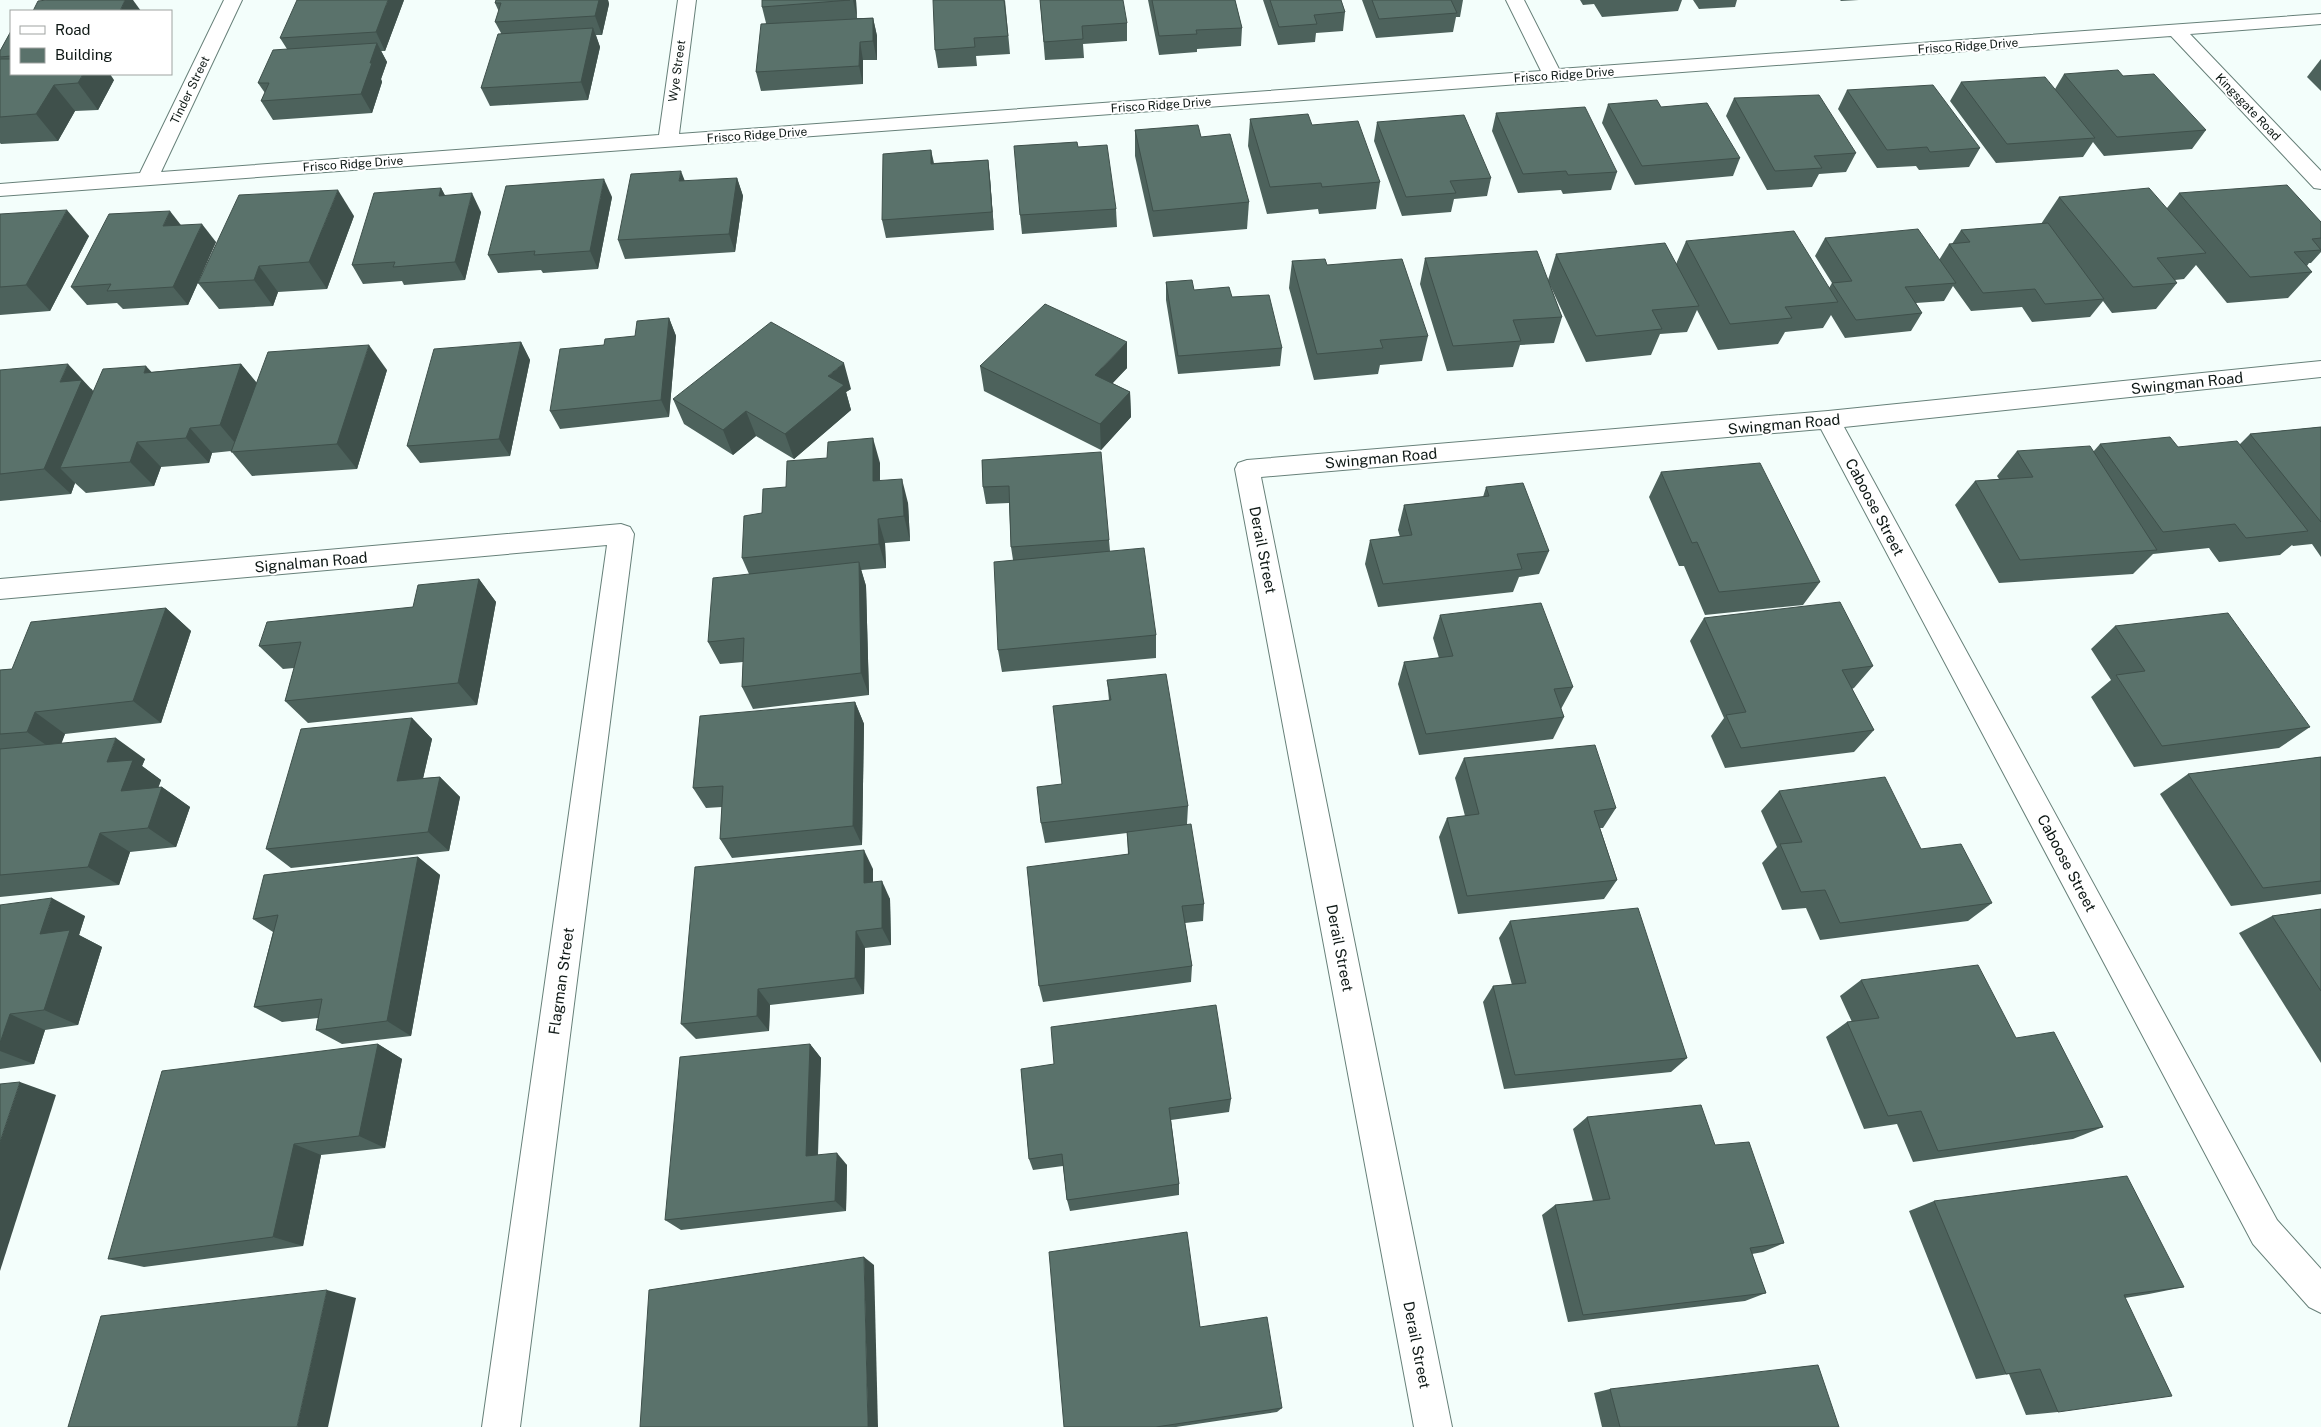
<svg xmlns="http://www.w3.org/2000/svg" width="2321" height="1427" font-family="'Public Sans',sans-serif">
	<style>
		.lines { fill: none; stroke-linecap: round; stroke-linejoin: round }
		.minor-casing { stroke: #678079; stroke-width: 2 }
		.minor { fill: #fff; fill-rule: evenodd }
		.wall { fill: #4d625c }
		.shaded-wall { fill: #3f504b }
		.building { fill: #5a726b; stroke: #3f504b }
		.labels { text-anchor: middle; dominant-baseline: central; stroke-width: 4; stroke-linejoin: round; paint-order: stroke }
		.far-street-label { font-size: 12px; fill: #0e1815; stroke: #fff }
		.street-label { font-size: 15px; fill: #0e1815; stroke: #fff }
	</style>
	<rect width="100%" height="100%" fill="#f3fefb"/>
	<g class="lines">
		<g class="minor-casing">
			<g id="minor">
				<polygon points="224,0 242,0 161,172 659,135 678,0 696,0 679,134 1541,71 1506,0 1524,0 1559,69 2321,14 2321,24 2190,34 2321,171 2321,189 2314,188 2171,36 0,196 0,184 140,173"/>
				<polygon points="2321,361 2321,377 1844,427 2277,1220 2321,1269 2321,1313 2309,1307 2253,1244 1821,429 1261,477 1452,1427 1414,1427 1235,469 1238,463 1247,460 1828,411"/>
				<polygon points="621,524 630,527 634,534 520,1427 482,1427 607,545 0,599 0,579"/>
			</g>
		</g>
		<use href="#minor" class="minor"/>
	</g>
	<g class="wall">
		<polygon points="404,0 385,51 381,51 387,62 381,79 382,82 372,113 273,120 261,101 265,93 258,83 287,49 280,38"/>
		<polygon points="496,0 608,0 609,4 602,35 596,35 600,47 588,100 490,106 481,88 501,33 495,22 499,12 495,3"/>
		<polygon points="762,0 856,0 857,18 873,18 877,36 877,60 863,60 863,84 761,91 756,72 766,23 762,7"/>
		<polygon points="1005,0 1010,54 976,56 977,66 938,68 935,50"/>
		<polygon points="1040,0 1127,23 1127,41 1083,44 1084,58 1045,60"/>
		<polygon points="1148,0 1235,0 1242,28 1241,46 1197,49 1197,52 1159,55"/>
		<polygon points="1263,0 1341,0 1345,12 1343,31 1316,33 1315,42 1278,45"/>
		<polygon points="1362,0 1463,0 1460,17 1456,17 1453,32 1376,38"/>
		<polygon points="1580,0 1682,0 1678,11 1602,17 1594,4 1583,5"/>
		<polygon points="1693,0 1737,0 1735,7 1699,9"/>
		<polygon points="1840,0 1859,0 1841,1"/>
		<polygon points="11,31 11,74 114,80 98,110 75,111 58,141 1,144 0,143 0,51"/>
		<polygon points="2321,59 2321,91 2307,77"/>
		<polygon points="2064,74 2123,76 2206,130 2192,149 2104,156 2093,142 2083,157 1996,163 1950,101 1961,82 2055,89"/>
		<polygon points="1847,90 1980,148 1969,167 1919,170 1916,166 1877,168 1838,109"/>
		<polygon points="1734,98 1856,153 1846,172 1819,174 1812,187 1767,190 1726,116"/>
		<polygon points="1608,104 1661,107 1740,158 1733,176 1635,185 1602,123"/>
		<polygon points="1496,113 1617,172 1611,190 1563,194 1561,190 1518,193 1492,131"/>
		<polygon points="1250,119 1312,125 1380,182 1376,209 1319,214 1318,209 1267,214 1248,146"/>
		<polygon points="1377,122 1491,178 1487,196 1454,199 1451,212 1402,216 1374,141"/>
		<polygon points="1135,130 1201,137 1249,202 1247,229 1153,237 1135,156"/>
		<polygon points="1078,147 1116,209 1117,227 1022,234 1020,215"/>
		<polygon points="931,150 934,163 988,160 990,178 994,230 886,238 882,220"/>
		<polygon points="737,178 743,196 735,252 625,259 618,240"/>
		<polygon points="441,188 445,196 481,212 465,280 404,285 402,281 363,284 352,265"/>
		<polygon points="2179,193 2321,222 2321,252 2311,263 2309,263 2307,266 2312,272 2288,298 2227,303 2196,265 2184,279 2175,280 2177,283 2156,309 2112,313 2103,301 2090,317 2032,322 2022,307 1971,311 1953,286 1944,301 1916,303 1922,313 1911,331 1845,338 1831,315 1823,328 1785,332 1778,344 1718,350 1697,310 1687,332 1660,334 1651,355 1586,362 1549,283 1562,317 1554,343 1520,345 1513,367 1447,371 1420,284 1425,258 1548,280 1556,254 1676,264 1686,241 1829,288 1832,283 1815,256 1825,238 1939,260 1949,244 1952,244 1961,230 2041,224 2059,197 2167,208"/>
		<polygon points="612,197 598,269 543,273 541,270 498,273 488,255"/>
		<polygon points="0,214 89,236 50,311 0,315"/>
		<polygon points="354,216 327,289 278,292 273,306 219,309 198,283"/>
		<polygon points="181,225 216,242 188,305 123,309 117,303 87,305 71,287"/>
		<polygon points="1292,261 1327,265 1428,336 1422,361 1380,365 1378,374 1314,380 1289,288"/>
		<polygon points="1166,282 1194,290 1232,297 1282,348 1280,366 1178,374 1166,300"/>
		<polygon points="669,318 676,336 669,417 560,429 550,411 604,345 635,336"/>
		<polygon points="521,342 530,360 510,456 420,463 407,446"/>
		<polygon points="241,364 257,383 387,370 357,469 252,476 231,451 212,453 209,463 161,467 154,486 86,493 75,483 71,494 0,501 0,370 92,389 93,392 152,372"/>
		<polygon points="980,366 1127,368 1112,383 1130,392 1131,417 1101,450 984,391"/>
		<polygon points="851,389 846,392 851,410 794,459 756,436 733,455 684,424 673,399"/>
		<polygon points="2321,427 2321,557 2312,544 2293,546 2292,545 2280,555 2219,562 2209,548 2153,554 2133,574 1999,583 1955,505 1975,481 1999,479 1997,476 2017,451 2093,452 2100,444 2178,447 2239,445 2250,434"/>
		<polygon points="982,460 1109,540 1110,551 1156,635 1156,658 1002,672 998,650 1013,560 1011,547 1009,503 986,504 983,487"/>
		<polygon points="880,463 880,481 908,503 910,541 885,543 886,568 861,570 866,586 869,695 753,709 742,687 743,662 720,664 708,642 749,574 742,558 762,513 786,487"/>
		<polygon points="1661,472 1820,582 1803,605 1705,615 1684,566 1679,566 1649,497"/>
		<polygon points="1486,487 1549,551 1539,574 1519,577 1513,592 1378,607 1365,564 1370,540 1400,537 1398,530 1404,505 1483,497"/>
		<polygon points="479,579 496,602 477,705 308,723 285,701 294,668 283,669 259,646 413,607"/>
		<polygon points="166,608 191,631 161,723 65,734 61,743 145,759 142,766 161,780 158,788 162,787 190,807 176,847 130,852 119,885 0,897 0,670 12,669"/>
		<polygon points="1440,615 1573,687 1561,709 1564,717 1553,739 1419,755 1398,684 1404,662 1439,658 1433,638"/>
		<polygon points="1704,618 1873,666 1854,688 1852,689 1874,730 1854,752 1725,768 1711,736 1724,718 1690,641"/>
		<polygon points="2115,626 2310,727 2279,748 2134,767 2091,697 2111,680 2091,649"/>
		<polygon points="1107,680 1188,806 1187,824 1204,904 1203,921 1185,923 1192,966 1191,982 1043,1002 1039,986 1128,855 1127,833 1045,843 1041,823 1062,784 1109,700"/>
		<polygon points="855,702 864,724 862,845 732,858 720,839 722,807 706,808 693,788"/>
		<polygon points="412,718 432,739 423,778 440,777 460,797 449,851 291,868 266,849"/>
		<polygon points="2321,757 2321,894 2231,906 2160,794 2188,774"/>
		<polygon points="1464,758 1616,808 1603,828 1600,828 1617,880 1604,899 1458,914 1439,837 1447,818 1465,816 1455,778"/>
		<polygon points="1779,791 1921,849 1992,903 1968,921 1820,940 1806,908 1782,910 1762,863 1777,847 1761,811"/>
		<polygon points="418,857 440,875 411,1036 342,1044 316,1030 318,1018 282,1022 254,1007 273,932 253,919"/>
		<polygon points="873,869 873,882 890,899 891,945 865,948 864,994 770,1005 769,1031 696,1039 681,1024"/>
		<polygon points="0,905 85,916 79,935 102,947 78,1025 45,1030 34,1064 0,1069"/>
		<polygon points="2321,909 2321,1063 2239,933 2272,916"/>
		<polygon points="1510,921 1687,1058 1671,1072 1504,1089 1483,1002 1493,986 1512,985 1499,938"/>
		<polygon points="1861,980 2016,1038 2103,1127 2073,1139 1913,1162 1897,1124 1864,1129 1826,1037 1847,1022 1852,1022 1840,996"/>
		<polygon points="378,1044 402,1059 385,1148 321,1155 303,1246 144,1267 108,1259"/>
		<polygon points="810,1044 821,1058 818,1155 847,1165 846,1211 681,1230 665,1220"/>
		<polygon points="1021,1069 1231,1099 1229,1112 1171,1120 1179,1184 1179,1195 1070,1211 1067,1200 1063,1166 1033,1170 1029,1159"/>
		<polygon points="1587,1117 1715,1145 1784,1243 1763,1252 1752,1254 1766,1293 1745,1301 1568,1322 1542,1215 1555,1205 1593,1201 1573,1129"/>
		<polygon points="1934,1201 2184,1287 2149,1294 2125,1298 2058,1412 2026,1415 2009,1374 1976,1379 1909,1211"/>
		<polygon points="1200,1327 1282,1408 1277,1412 1176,1427 1064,1427"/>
		<polygon points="1610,1389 1839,1427 1602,1427 1594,1393"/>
	</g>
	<g class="shaded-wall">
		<polygon points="125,0 133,0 141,11 120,11"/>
		<polygon points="388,0 404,0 385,51 376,32"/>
		<polygon points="597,0 608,0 609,4 602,35 595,16"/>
		<polygon points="853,0 856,0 857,18"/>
		<polygon points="873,18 877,36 877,60 873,41"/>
		<polygon points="593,28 600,47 588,100 581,82"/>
		<polygon points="860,42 863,60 863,84 859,66"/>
		<polygon points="377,43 387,62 381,79 382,82 372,113 361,94 370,63"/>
		<polygon points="83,74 110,74 114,80 98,110 78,83"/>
		<polygon points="54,85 75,111 58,141 36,114"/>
		<polygon points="931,150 934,169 931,164"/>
		<polygon points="988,160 990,178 994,230 992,212"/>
		<polygon points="681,171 688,189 679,181"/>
		<polygon points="737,178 743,196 735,252 729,234"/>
		<polygon points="604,179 612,197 598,269 590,251"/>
		<polygon points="441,188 451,206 439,196"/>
		<polygon points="338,190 354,216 327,289 309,262"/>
		<polygon points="472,193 481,212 465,280 455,262"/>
		<polygon points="67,210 89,236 50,311 26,285"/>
		<polygon points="170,211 184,229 163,226"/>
		<polygon points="202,224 216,242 188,305 173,287"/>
		<polygon points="259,266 278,292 273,306 254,280"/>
		<polygon points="669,318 676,336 669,417 661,400"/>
		<polygon points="521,342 530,360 510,456 499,439"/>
		<polygon points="1127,342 1127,368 1096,401 1095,375"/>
		<polygon points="369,345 387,370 357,469 337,444"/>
		<polygon points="844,363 851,389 846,392 851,410 794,459 785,434 828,376"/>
		<polygon points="68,364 106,405 60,468 75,483 71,494 44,469 60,382"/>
		<polygon points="241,364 262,390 241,450 220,425"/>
		<polygon points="146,366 169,391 144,373"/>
		<polygon points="1130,392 1131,417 1101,450 1100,424"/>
		<polygon points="746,411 756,436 733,455 723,430"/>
		<polygon points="190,428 212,453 209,463 186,438"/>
		<polygon points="873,438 880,463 880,506 873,481"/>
		<polygon points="137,442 161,467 154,486 130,462"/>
		<polygon points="902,479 908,503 910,541 904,516"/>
		<polygon points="878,519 885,543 886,568 879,544"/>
		<polygon points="859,562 866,586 869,695 861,673"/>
		<polygon points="479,579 496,602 477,705 458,683"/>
		<polygon points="166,608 191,631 161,723 133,701"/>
		<polygon points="855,702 864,724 862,845 853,826"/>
		<polygon points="35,712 65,734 58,753 27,732"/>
		<polygon points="412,718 432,739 418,801 397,781"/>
		<polygon points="116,738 145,759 142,766 161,780 150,811 121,791 107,762"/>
		<polygon points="440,777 460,797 449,851 428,832"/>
		<polygon points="162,787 190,807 176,847 148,828"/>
		<polygon points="100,833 130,852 119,885 88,867"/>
		<polygon points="864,850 873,869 873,901 864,883"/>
		<polygon points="418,857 440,875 411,1036 387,1021"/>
		<polygon points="882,881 890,899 891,945 882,928"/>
		<polygon points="52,898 85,916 79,935 102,947 78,1025 44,1010 40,934"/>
		<polygon points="856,931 865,948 864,994 855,978"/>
		<polygon points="758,989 770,1005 769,1031 757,1016"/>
		<polygon points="10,1014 45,1030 34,1064 0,1051 0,1043"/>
		<polygon points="378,1044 402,1059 385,1148 359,1136"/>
		<polygon points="810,1044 821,1058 817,1168 806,1156"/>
		<polygon points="20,1082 56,1095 0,1271 0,1142"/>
		<polygon points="294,1144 321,1155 303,1246 273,1237"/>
		<polygon points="837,1153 847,1165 846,1211 835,1201"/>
		<polygon points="864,1257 874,1265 878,1427 868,1427"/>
		<polygon points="327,1290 356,1298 328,1427 297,1427"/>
	</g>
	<g class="building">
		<polygon points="47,0 125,0 120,11 33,11 38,1"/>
		<polygon points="297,0 388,0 376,32 280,38"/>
		<polygon points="496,0 599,0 595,16 495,22 501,3 495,3"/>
		<polygon points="762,0 850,0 762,7"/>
		<polygon points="933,0 1004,0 1008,36 974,38 975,47 935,50"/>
		<polygon points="1040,0 1123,0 1127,23 1082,26 1083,39 1044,42"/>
		<polygon points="1152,0 1235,0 1242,28 1196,30 1197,34 1159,36"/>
		<polygon points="1270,0 1341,0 1345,12 1314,15 1317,24 1279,27"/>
		<polygon points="1372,0 1451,0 1457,13 1379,19"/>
		<polygon points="873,18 873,41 860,42 859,66 756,72 761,24"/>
		<polygon points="593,28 581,82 481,88 498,34"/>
		<polygon points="11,31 11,56 0,57 0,51"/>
		<polygon points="377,43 370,63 372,63 361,94 261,101 269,83 258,83 273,50"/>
		<polygon points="0,59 11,59 11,74 83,74 78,83 54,85 36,114 0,117"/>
		<polygon points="2118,70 2123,76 2154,74 2206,130 2117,137 2064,74"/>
		<polygon points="2045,77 2095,138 2007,144 1961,82"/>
		<polygon points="1933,85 1980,148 1930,152 1927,147 1887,150 1847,90"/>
		<polygon points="1819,95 1856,153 1814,156 1822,168 1775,171 1734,98"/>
		<polygon points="1657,100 1661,107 1707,103 1740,158 1642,166 1608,104"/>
		<polygon points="1585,107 1617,172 1568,175 1566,171 1523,174 1496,113"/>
		<polygon points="1308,114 1312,125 1358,121 1380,182 1322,187 1321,183 1270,187 1250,119"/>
		<polygon points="1464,115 1491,178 1450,181 1456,193 1406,197 1377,122"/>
		<polygon points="1198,125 1201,137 1230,134 1249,202 1153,211 1135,130"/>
		<polygon points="1077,142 1078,147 1107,145 1116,209 1020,215 1014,146"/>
		<polygon points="931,150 931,164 988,160 992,212 882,220 883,154"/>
		<polygon points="681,171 679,181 737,178 729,234 618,240 631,174"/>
		<polygon points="604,179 590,251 534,255 535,251 488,255 506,186"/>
		<polygon points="2287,185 2321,222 2321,238 2312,239 2321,250 2294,252 2312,272 2250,277 2179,193"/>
		<polygon points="441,188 439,196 472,193 455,262 393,267 395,262 352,265 374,193"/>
		<polygon points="2149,188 2206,253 2157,258 2177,283 2133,287 2059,197"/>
		<polygon points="338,190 309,262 259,266 254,280 198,283 239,195"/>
		<polygon points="67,210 26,285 0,287 0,214"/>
		<polygon points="170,211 163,226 202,224 173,287 107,291 111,284 71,287 109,214"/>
		<polygon points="2048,223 2104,299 2045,304 2035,289 1983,293 1949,244 1970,242 1961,230"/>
		<polygon points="1918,229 1956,283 1905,287 1922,313 1856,320 1832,283 1852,281 1825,238"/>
		<polygon points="1794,231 1838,302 1785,307 1792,318 1730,324 1686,241"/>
		<polygon points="1665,243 1699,306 1652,310 1662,329 1596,336 1556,254"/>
		<polygon points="1537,251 1562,317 1513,320 1521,341 1453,346 1425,258"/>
		<polygon points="1325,259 1327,265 1402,259 1428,336 1380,340 1383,348 1317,354 1292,261"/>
		<polygon points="1192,280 1194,290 1229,287 1232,297 1269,295 1282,348 1178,356 1166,282"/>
		<polygon points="1045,304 1127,342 1095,375 1130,392 1100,424 980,366"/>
		<polygon points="669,318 661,400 550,411 560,349 604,345 605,339 635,336 637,321"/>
		<polygon points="771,322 844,363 828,376 844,385 785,434 746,411 723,430 673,399"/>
		<polygon points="521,342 499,439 407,446 434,349"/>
		<polygon points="369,345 337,444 231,452 268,352"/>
		<polygon points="68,364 60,382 82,380 44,469 0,474 0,370"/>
		<polygon points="241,364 220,425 190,428 186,438 137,442 130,462 60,468 103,369 146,366 144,373"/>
		<polygon points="2321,427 2321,522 2250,434"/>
		<polygon points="2170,437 2178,447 2237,441 2308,531 2246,538 2235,524 2163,532 2100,444"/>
		<polygon points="873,438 873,481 902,479 904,516 878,519 879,544 742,558 744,516 762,513 763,489 786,487 787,461 827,458 828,442"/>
		<polygon points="2090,446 2157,550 2020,560 1975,481 2033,477 2017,451"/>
		<polygon points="1101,452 1109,540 1011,547 1009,486 983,487 982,460"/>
		<polygon points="1760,463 1820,582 1719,592 1697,542 1692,543 1661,472"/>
		<polygon points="1523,483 1549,551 1517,554 1522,569 1383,584 1370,540 1412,535 1404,505 1489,496 1486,487"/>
		<polygon points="1144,548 1156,635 998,650 994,562"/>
		<polygon points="859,562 861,673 742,687 744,638 708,642 713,578"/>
		<polygon points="479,579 458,683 285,701 301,642 259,646 267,622 413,607 418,585"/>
		<polygon points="1840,602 1873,666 1842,670 1874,730 1741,748 1726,715 1746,712 1704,618"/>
		<polygon points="1541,603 1573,687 1554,689 1564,717 1426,734 1404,662 1453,656 1440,615"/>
		<polygon points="166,608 133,701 35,712 27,732 0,734 0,670 12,669 31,622"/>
		<polygon points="2228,613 2310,727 2162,746 2116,675 2145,671 2115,626"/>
		<polygon points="1166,674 1188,806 1041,823 1037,787 1062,784 1053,706 1111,700 1107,680"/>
		<polygon points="855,702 853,826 720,839 723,786 693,788 700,716"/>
		<polygon points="412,718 397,781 440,777 428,832 266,849 301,729"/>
		<polygon points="116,738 107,762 133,760 121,791 162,787 148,828 100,833 88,867 0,875 0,749"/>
		<polygon points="1595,745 1616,808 1594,811 1617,880 1467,896 1447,818 1479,814 1464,758"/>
		<polygon points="2321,757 2321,881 2263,888 2188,774"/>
		<polygon points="1885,777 1921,849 1961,844 1992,903 1840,923 1825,890 1801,892 1780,844 1802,842 1779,791"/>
		<polygon points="1191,824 1204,904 1182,906 1192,966 1039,986 1027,867 1129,854 1127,832"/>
		<polygon points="864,850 864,883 882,881 882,928 856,931 855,978 758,989 757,1016 681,1024 695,867"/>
		<polygon points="418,857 387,1021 316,1030 322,999 254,1007 278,915 253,919 264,875"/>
		<polygon points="52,898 40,934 70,930 44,1010 10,1014 0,1043 0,905"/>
		<polygon points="1638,908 1687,1058 1515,1075 1493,986 1526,983 1510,921"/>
		<polygon points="2321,909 2321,991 2272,916"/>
		<polygon points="1978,965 2016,1038 2054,1032 2103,1127 1938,1151 1921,1111 1888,1116 1847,1022 1879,1018 1861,980"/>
		<polygon points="1216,1005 1231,1099 1169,1108 1179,1184 1067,1200 1062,1154 1029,1159 1021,1069 1054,1064 1051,1027"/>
		<polygon points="378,1044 359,1136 294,1144 273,1237 108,1259 162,1071"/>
		<polygon points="810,1044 806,1156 837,1153 835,1201 665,1220 680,1057"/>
		<polygon points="20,1082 0,1142 0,1084"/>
		<polygon points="1701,1105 1715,1145 1749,1142 1784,1243 1750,1248 1766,1293 1583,1315 1555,1205 1610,1199 1587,1117"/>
		<polygon points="2127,1176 2184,1287 2124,1295 2172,1396 2058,1412 2040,1369 2006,1374 1934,1201"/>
		<polygon points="1187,1232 1200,1327 1267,1317 1282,1408 1156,1427 1064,1427 1049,1252"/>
		<polygon points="864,1257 868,1427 640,1427 649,1290"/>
		<polygon points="327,1290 297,1427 68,1427 101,1316"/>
		<polygon points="1818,1365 1839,1427 1620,1427 1610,1389"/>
	</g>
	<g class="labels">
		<g class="far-street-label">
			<text transform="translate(1968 46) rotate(-4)">Frisco Ridge Drive</text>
			<text transform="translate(677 71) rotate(-82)">Wye Street</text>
			<text transform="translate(1564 75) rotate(-4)">Frisco Ridge Drive</text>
			<text transform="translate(190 90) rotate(-64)">Tinder Street</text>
			<text transform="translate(1161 105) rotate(-4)">Frisco Ridge Drive</text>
			<text transform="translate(2248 107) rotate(46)">Kingsgate Road</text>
			<text transform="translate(757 135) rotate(-4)">Frisco Ridge Drive</text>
			<text transform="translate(353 164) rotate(-4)">Frisco Ridge Drive</text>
		</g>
		<g class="street-label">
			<text transform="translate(2187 383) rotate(-6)">Swingman Road</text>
			<text transform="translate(1784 424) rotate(-5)">Swingman Road</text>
			<text transform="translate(1381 458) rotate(-5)">Swingman Road</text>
			<text transform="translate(1875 507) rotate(62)">Caboose Street</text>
			<text transform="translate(1263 550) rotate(79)">Derail Street</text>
			<text transform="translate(311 562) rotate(-5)">Signalman Road</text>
			<text transform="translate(2067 863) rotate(62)">Caboose Street</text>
			<text transform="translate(1340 948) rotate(79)">Derail Street</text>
			<text transform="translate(561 981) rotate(-82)">Flagman Street</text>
			<text transform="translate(1417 1345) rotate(79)">Derail Street</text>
		</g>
	</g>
	<rect x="10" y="10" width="162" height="65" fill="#ffffff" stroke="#9fa3a1"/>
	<rect x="20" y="26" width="25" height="8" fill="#ffffff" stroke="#9fa3a1"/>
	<text x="55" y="35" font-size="15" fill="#0e1815">Road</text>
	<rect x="20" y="48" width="25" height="15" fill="#5a726b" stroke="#9fa3a1"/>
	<text x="55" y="60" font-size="15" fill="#0e1815">Building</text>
</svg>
